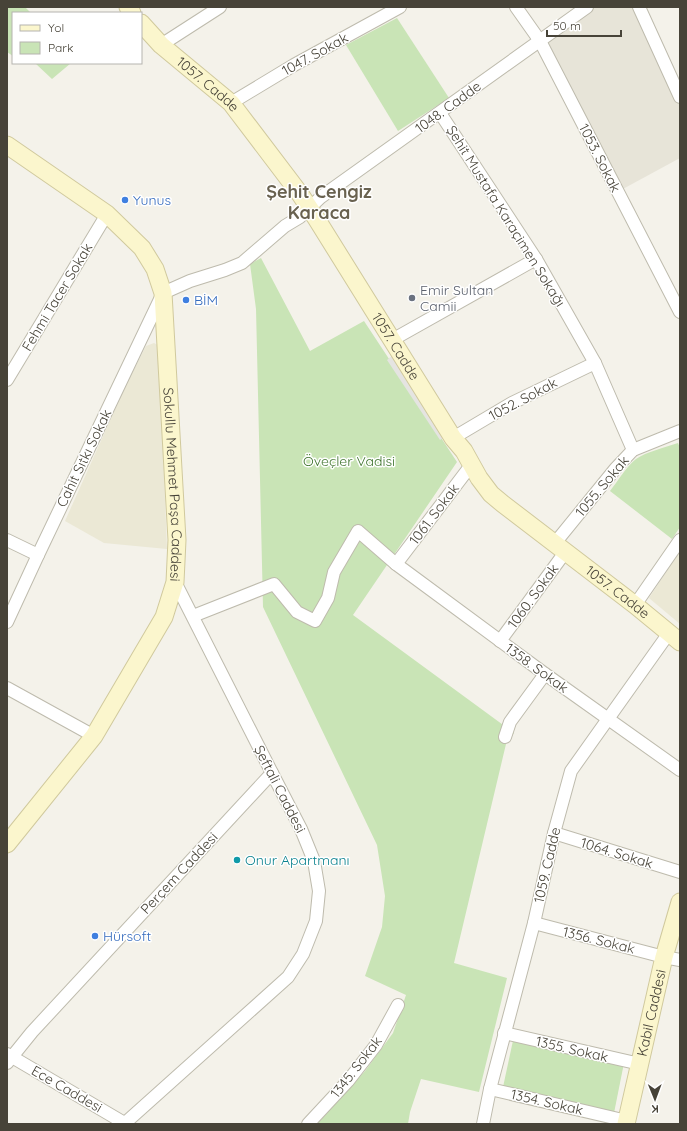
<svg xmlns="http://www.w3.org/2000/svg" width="687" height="1131" font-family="Quicksand,sans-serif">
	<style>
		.residential { fill: #e7e4d8 }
		.education { fill: #ebe8d5 }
		.green { fill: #c9e4b6 }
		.parking { fill: #e5e4e1 }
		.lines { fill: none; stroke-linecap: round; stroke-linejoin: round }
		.street-casing { stroke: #bebbad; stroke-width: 14 }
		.secondary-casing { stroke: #d0c99d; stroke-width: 19 }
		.street { stroke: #fff; stroke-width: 12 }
		.secondary { stroke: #fbf6cd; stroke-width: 17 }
		.shop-dot { fill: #3f7fe0; stroke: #fff; stroke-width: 1.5 }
		.worship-dot { fill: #6b7280; stroke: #fff; stroke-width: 1.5 }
		.culture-dot { fill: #0f9aa8; stroke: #fff; stroke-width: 1.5 }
		.labels { text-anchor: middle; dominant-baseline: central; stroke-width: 3; stroke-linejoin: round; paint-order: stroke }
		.street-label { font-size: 14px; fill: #474338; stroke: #fff }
		.shop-label { font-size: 14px; fill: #366cbe; stroke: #fff; text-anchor: start }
		.worship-label { font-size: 14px; fill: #5b616d; stroke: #fff; text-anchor: start }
		.park-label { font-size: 14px; fill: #40752f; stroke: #fff }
		.culture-label { font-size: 14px; fill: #0d838f; stroke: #fff; text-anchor: start }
		.district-label { font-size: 18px; font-weight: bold; fill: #696250; stroke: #fff }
	</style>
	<rect width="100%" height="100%" fill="#f4f2ea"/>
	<polygon class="residential" points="593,7 635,7 680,106 680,158 621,190 541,44"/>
	<g class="education">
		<polygon points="154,343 159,346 167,549 104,543 65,521 126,385 146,346"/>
		<polygon points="680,551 680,624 649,598"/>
	</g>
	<g class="green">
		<polygon points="7,7 25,7 31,13 13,13 13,56 7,52"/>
		<polygon points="397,18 449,98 398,131 346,45"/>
		<polygon points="35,63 71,63 52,79"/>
		<polygon points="261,258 310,351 364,321 457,462 353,615 514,733 506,744 454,963 507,978 479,1092 421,1079 410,1112 408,1124 317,1124 365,1071 393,1033 406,995 365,976 382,927 385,896 377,845 263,607 256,309 250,264"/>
		<path d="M678,443L680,448V527L672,539L610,491C618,481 626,467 636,459C646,452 666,447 678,443Z"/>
		<polygon points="514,1036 624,1063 614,1113 503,1087"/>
	</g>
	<polygon class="parking" points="393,355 447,435 440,440 387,360"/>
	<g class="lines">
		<g class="street-casing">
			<g id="street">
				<polyline points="516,7 540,41 680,312"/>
				<polyline points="639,7 680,97"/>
				<polyline points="161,45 220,7"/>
				<polyline points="231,103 294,65 400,7"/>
				<polyline points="440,113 536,259 595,363 633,450"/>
				<polyline points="392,340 536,259"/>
				<polyline points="7,380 107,214"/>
				<polyline points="453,438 512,403 595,363"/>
				<polyline points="7,540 38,555"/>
				<polyline points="555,543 616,468 633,450 680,431"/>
				<polyline points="396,564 472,464"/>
				<polyline points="635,605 680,540"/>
				<polyline points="193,616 274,584 297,612 315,621 328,598 334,572 358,531 396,564 545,674 680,770"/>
				<polyline points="7,622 38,555 163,293 190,281 225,270 242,263 285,226 300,217 321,197 587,7"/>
				<polyline points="500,641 566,551"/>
				<polyline points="7,688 94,736"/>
				<polyline points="505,737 510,722 545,674"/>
				<polyline points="554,833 680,872"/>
				<polyline points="534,923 664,957 680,960"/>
				<polyline points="504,1033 640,1064"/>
				<polyline points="7,1054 126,1124"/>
				<polyline points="7,1063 32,1032 272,773"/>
				<polyline points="490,1089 627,1121"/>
				<polyline points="124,1124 288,977 303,954 316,921 319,891 314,861 301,829 272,773 175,582"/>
				<polyline points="308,1124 348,1081 376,1045 398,1005"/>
				<polyline points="483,1124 490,1089 534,923 554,833 571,771 669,633"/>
			</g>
		</g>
		<g class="secondary-casing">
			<g id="secondary">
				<polyline points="128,7 132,13"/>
				<path id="s1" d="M141,23L161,45L231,103L300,194L316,218L453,438L464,451L479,478L491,494L503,504L635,605L680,642"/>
				<path id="s2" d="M7,145L107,214L142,248L155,269L163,293L177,540L175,582L164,617L94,736L7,844"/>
				<path id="s3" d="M626,1124L664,957L680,902"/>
			</g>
		</g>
		<use href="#street" class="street"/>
		<use href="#secondary" class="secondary"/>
	</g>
	<g class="shop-dot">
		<circle cx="125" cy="200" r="4"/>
		<circle cx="186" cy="300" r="4"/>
		<circle cx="95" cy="936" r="4"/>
	</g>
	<circle class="worship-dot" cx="412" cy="298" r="4"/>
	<circle class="culture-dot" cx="237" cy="860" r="4"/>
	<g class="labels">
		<g class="street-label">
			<text transform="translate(315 54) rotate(-29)">1047. Sokak</text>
			<text stroke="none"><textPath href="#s1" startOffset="91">1057. Cadde</textPath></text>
			<text transform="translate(448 107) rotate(-36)">1048. Cadde</text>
			<text transform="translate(600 158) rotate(63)">1053. Sokak</text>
			<text transform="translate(506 216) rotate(58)">Şehit Mustafa Karaçimen Sokağı</text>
			<text transform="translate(57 297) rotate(-59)">Fehmi Tacer Sokak</text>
			<text stroke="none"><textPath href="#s1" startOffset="415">1057. Cadde</textPath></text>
			<text transform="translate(523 399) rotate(-28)">1052. Sokak</text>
			<text transform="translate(84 458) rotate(-64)">Cahit Sıtkı Sokak</text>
			<text stroke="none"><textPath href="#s2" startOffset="412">Sokullu Mehmet Paşa Caddesi</textPath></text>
			<text transform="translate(602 486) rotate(-50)">1055. Sokak</text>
			<text transform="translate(434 514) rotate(-53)">1061. Sokak</text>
			<text stroke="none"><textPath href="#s1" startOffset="751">1057. Cadde</textPath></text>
			<text transform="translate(533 596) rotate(-54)">1060. Sokak</text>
			<text transform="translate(537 668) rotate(36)">1358. Sokak</text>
			<text transform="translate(280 789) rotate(63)">Şeftali Caddesi</text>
			<text transform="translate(617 853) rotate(17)">1064. Sokak</text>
			<text transform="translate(547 865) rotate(-77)">1059. Cadde</text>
			<text transform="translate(179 873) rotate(-47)">Perçem Caddesi</text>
			<text transform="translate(599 940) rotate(14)">1356. Sokak</text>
			<text stroke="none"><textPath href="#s3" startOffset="114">Kabil Caddesi</textPath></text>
			<text transform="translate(572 1049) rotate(13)">1355. Sokak</text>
			<text transform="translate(356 1067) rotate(-52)">1345. Sokak</text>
			<text transform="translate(67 1089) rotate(30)">Ece Caddesi</text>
			<text transform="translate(547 1102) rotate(13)">1354. Sokak</text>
		</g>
		<g class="shop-label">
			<text x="133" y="200">Yunus</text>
			<text x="194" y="300">BİM</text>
			<text x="103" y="936">Hürsoft</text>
		</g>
		<g class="worship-label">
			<text x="420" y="290">Emir Sultan<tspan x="420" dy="16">Camii</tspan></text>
		</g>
		<g class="park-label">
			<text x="349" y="461">Öveçler Vadisi</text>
		</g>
		<g class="culture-label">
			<text x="245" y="860">Onur Apartmanı</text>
		</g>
		<g class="district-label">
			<text x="319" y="191">Şehit Cengiz<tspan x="319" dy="21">Karaca</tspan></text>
		</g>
	</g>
	<rect width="687" height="1131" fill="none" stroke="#474338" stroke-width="16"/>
	<rect x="12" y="12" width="130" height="52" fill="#ffffff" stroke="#b5b4af"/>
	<rect x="20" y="25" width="20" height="6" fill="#fbf6cd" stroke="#b5b4af"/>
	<text x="48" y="32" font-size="12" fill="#474338">Yol</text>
	<rect x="20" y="42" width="20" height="12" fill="#c9e4b6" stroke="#b5b4af"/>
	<text x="48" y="52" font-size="12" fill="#474338">Park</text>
	<g transform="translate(655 1099) rotate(179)" stroke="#ffffff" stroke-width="3" paint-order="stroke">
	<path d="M0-3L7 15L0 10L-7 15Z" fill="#474338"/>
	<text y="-6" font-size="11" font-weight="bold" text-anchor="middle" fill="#474338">K</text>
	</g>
	<path d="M547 30v6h74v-6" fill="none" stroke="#474338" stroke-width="2"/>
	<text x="553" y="30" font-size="12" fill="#474338" stroke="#ffffff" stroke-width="3" paint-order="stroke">50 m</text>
</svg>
